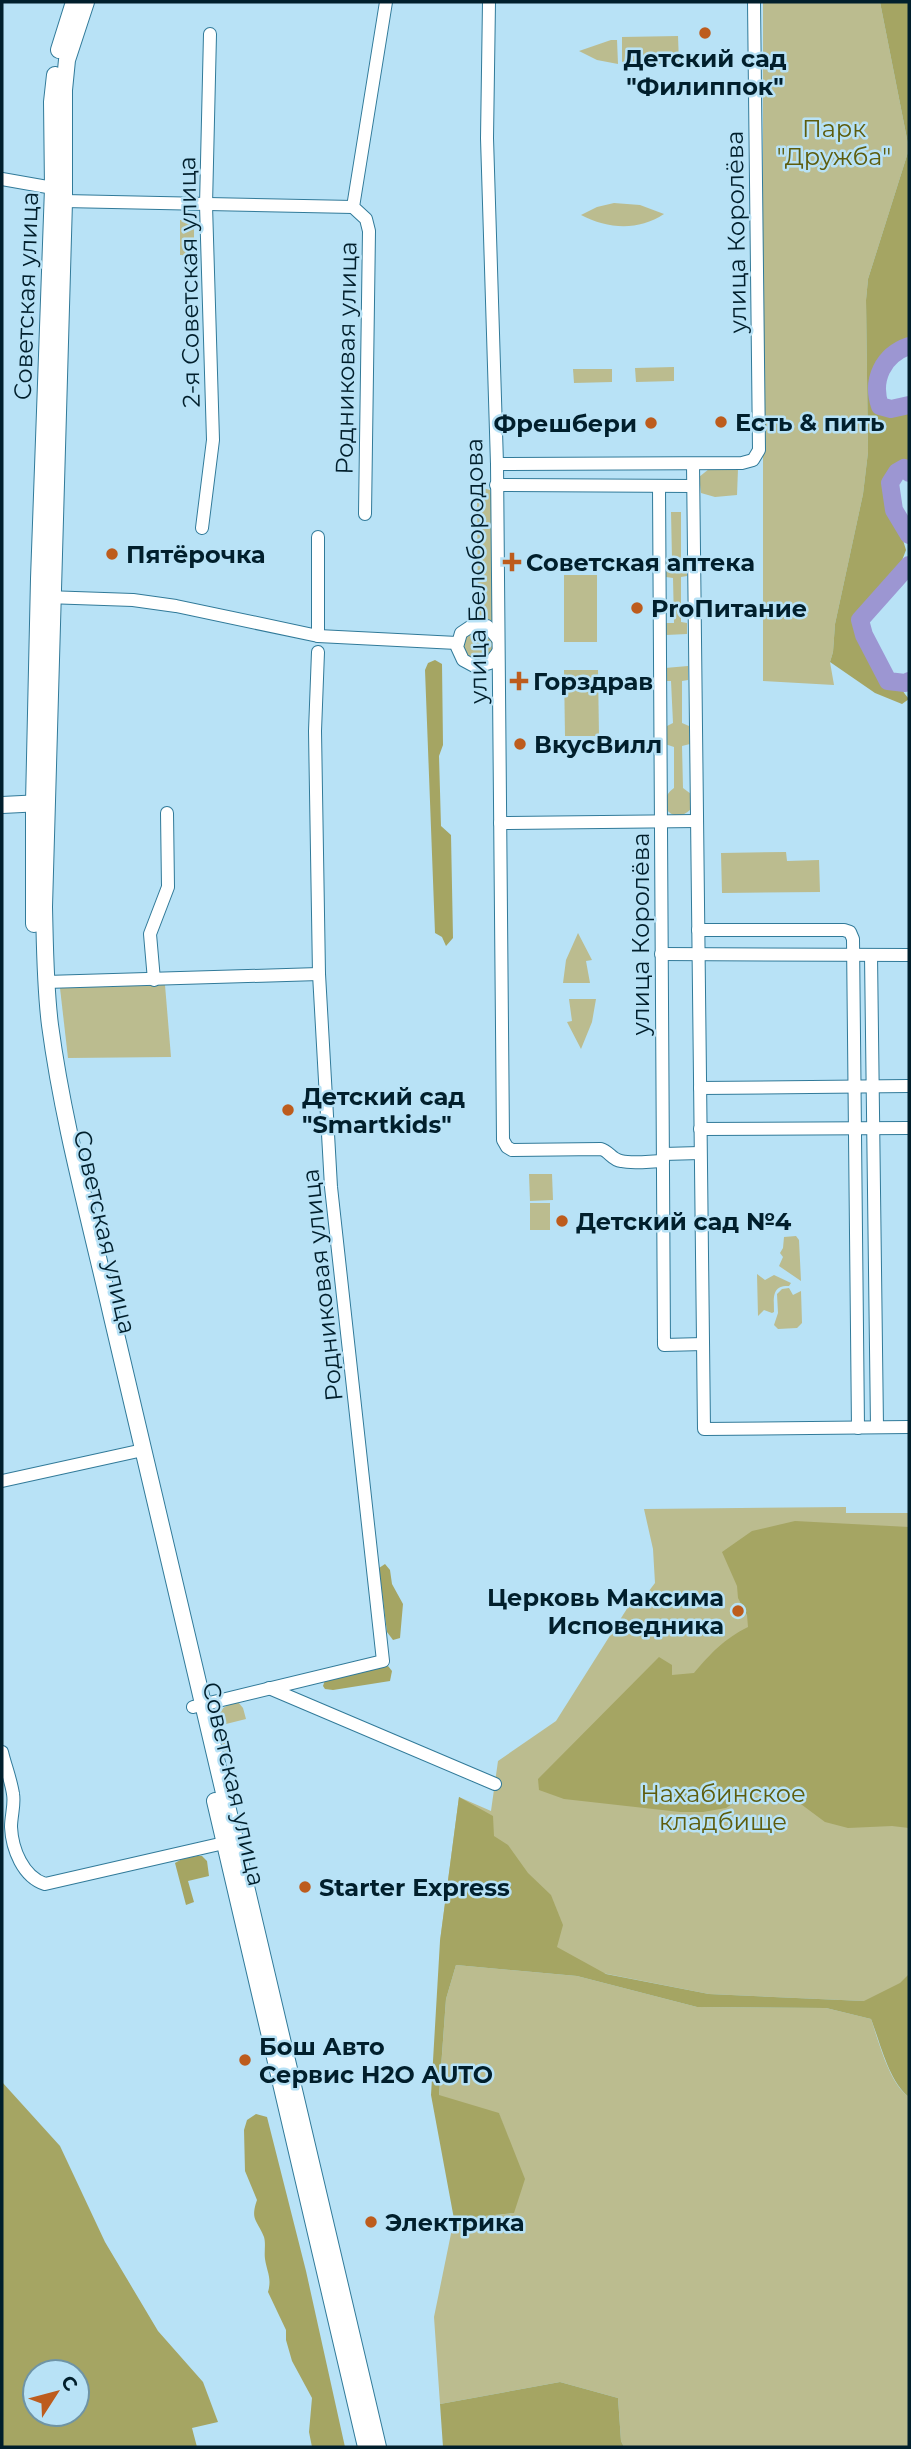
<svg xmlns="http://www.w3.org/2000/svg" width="911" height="2449" font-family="Montserrat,sans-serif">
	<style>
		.green { fill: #bbbc8f }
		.forest { fill: #a5a563; fill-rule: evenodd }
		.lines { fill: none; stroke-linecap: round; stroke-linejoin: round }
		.river { stroke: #9c96d2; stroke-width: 18 }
		.minor-casing { stroke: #317a99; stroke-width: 14 }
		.major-casing { stroke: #317a99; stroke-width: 18 }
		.minor { stroke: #fff; stroke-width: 12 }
		.major { stroke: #fff; stroke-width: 16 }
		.poi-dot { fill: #bd5c1d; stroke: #b8e2f6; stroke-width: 2.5 }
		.labels { text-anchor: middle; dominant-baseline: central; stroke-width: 5; stroke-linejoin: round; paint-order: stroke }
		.poi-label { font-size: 24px; font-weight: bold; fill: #011f2c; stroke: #b8e2f6; text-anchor: start }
		.park-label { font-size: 24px; fill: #5d5c0d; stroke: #b8e2f6 }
		.street-label { font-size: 24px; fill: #011f2c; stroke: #b8e2f6 }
	</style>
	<rect width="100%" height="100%" fill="#b8e2f6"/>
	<g class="green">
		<polygon points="763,2 880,2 909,149 868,279 866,300 868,452 863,494 835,624 833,652 830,662 834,685 763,681"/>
		<polygon points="678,36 679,63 622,65 622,37"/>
		<polygon points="611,40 617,40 618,64 597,60 579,51"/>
		<path d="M614,203L640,205L664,214C638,231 608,229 581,215L597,207Z"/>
		<polygon points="180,220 194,220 194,256 180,255"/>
		<polygon points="674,367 674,381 636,382 635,368"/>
		<polygon points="573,369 612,369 612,382 574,383"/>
		<polygon points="709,469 738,469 737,495 715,497 701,493 699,477"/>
		<polygon points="483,488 490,490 491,495 492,621 478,616 477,493"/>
		<polygon points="671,512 681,512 681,559 687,560 687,576 681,577 681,622 687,623 687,634 666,635 666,623 674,623 673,578 666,577 665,561 672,559"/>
		<rect x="564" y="575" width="33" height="67"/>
		<circle cx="478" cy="646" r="15"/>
		<path d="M688,666V680L682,681V723L689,726L690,744L682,746L683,788L691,794V809C673,827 653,803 674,788V747L665,744V727L673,723L671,681H665V668Z"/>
		<polygon points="564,670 598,670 599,736 565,736"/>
		<polygon points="786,852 787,861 819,860 820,892 722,893 721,853"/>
		<polygon points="578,933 592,960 586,961 590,983 563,983 566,960"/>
		<polygon points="165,985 171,1057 68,1058 60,988"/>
		<polygon points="569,999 596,999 592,1022 581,1049 567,1022 572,1021"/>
		<polygon points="529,1174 552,1174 553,1200 530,1201"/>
		<rect x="530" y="1203" width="20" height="27"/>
		<polygon points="784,1237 796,1236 799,1240 801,1281 779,1266 783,1257 780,1253 783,1248"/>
		<path d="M757,1274L765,1280L774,1275L791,1283L789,1286C771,1285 774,1299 774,1312L772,1313L764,1310L758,1316Z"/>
		<polygon points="789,1288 793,1295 801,1291 802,1323 797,1328 778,1329 774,1325 778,1313 777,1294 782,1289"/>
		<polygon points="846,1507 846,1513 909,1513 909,2003 709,1994 440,1941 459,1797 491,1811 498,1761 556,1721 635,1596 642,1600 655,1583 653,1549 644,1509"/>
		<path d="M238,1702L243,1708L246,1719L222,1725L230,1755H224C210,1735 209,1707 238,1702Z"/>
		<path d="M456,1965L577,1976L697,2007L826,2008L871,2019C879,2042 889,2083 909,2097V2447H624L621,2441L618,2398L560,2382L440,2404L434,2317L454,2219L514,2213L511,2146L499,2114L439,2096L446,1999Z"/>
	</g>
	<g class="forest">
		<path d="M880,2H909V342L896,351L879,371L878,408L888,414L909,410V468H898L889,474L886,485L889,508L896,517L906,550L898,571L869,609L860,616C856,645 879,653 893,674C898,683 902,691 909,699L902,704L875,693L830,662L833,652L835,624L863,494L868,452L866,300L868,279L909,149Z"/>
		<polygon points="435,660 442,664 443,745 439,756 441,826 451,835 453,938 446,946 442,937 435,933 425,670 428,663"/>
		<path d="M795,1521L909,1527V1828L892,1826L848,1828L825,1822L786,1793L764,1788L744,1796L726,1808L703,1812H680L564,1799L539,1790L538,1779L659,1657L672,1665V1675L694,1673C711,1653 724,1639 748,1627L747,1615L738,1598L737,1586L722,1552L752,1531Z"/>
		<polygon points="385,1564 390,1570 392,1584 403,1604 400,1638 393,1640 387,1632 379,1568"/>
		<polygon points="388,1666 392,1671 390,1681 333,1690 325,1689 323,1686 325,1680"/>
		<path d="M459,1797L493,1816L494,1836L508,1845L528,1873L551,1895L563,1925L557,1947L606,1974L709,1994L864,2001L900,1983L909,1974V2097C889,2082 880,2042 871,2019L826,2008L697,2007L577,1976L456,1965L446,1999L439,2095L499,2113L525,2179L514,2213L454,2219L431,2095L440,1941Z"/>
		<polygon points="197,1856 202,1856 207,1861 209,1876 188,1881 194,1902 186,1905 175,1863 182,1859"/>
		<path d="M2,2082L60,2146L105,2242L158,2331L203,2382L218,2422L192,2428L197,2447H2ZM77,2372V2414H35V2372Z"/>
		<path d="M256,2114L267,2117L306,2271L345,2447H312L309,2432L312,2398L292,2361L286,2340V2330L268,2292C272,2278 267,2272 265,2259C264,2252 266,2244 264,2237C257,2220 250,2220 257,2200L245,2171L244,2130L247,2120Z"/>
		<polygon points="560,2382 618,2398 621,2441 624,2447 443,2447 440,2404"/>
	</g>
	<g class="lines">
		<g class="river">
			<path d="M909,346C883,355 871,380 880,406L891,409L909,405"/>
			<polyline points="909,473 904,468 897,472 890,483 894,510 909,535"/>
			<polyline points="909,565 860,620 864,635 888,681 905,683 909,681"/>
		</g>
		<g class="minor-casing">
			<g id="minor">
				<path d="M489,2L487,138L497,464L503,1140L507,1147L512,1150L601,1149C609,1151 612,1160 621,1161C634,1164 650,1161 663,1161"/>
				<polyline points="2,179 53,188"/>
				<polyline points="64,201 353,207"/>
				<polyline points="497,464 742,463 753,460 759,450 754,2"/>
				<polyline points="693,464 704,1429 909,1427"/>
				<polyline points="496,485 693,486"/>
				<polyline points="659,486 664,1345 703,1344"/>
				<polyline points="365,514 369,231 366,219 353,207 386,2"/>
				<polyline points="202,528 213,440 206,205 210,34"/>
				<polyline points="46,597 133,600 176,606 318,636 457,643"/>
				<polyline points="318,636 318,537"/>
				<polyline points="498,639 487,626 473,625 461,633 457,647 463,660 476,667 490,663 498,652"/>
				<polyline points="500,823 697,821"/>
				<polyline points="698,930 844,930 850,932 853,939 858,1428"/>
				<polyline points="661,954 909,955"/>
				<polyline points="871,955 877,1427"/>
				<polyline points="154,980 150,934 168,887 167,813"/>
				<polyline points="46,982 319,974"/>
				<polyline points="700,1088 909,1086"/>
				<polyline points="700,1129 909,1128"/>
				<polyline points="663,1154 700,1153"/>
				<polyline points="2,1481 143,1450"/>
				<polyline points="269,1688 495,1784"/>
				<polyline points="193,1707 383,1661 331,1187 319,974 315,731 318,652"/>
				<path d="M2,1752C5,1765 11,1780 13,1794C15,1804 11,1816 11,1827C12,1849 23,1877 45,1884L224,1843"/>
			</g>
		</g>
		<g class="major-casing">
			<g id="major">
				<path d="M86,2L67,60L64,90V201L44,907C45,947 45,985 50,1025C63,1123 90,1220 112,1317L378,2447"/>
				<polyline points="59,50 74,2"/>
				<polyline points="2,805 42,803"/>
				<polyline points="34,924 34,803 39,579 53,188 52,102 55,75"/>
				<polyline points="215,1801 366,2447"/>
			</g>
		</g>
		<use href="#minor" class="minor"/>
		<use href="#major" class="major"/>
	</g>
	<g class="poi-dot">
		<circle cx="705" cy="33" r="7"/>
		<circle cx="721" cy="422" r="7"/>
		<circle cx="651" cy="423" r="7"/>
		<circle cx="112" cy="554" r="7"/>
		<path d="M508.5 551.5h7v7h7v7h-7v7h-7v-7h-7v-7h7z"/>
		<circle cx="637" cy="608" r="7"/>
		<path d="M515.5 670.5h7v7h7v7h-7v7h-7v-7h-7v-7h7z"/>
		<circle cx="520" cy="744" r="7"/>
		<circle cx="288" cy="1110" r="7"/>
		<circle cx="562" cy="1221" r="7"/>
		<circle cx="738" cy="1611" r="7"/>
		<circle cx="305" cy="1887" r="7"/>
		<circle cx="245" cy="2060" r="7"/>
		<circle cx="371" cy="2222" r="7"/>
	</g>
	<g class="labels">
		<g class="poi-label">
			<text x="705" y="58" text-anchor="middle">Детский сад<tspan x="705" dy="28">"Филиппок"</tspan></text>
			<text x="735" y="422">Есть &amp; пить</text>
			<text x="637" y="423" text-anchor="end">Фрешбери</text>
			<text x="126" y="554">Пятёрочка</text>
			<text x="526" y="562">Советская аптека</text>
			<text x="651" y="608">ProПитание</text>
			<text x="533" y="681">Горздрав</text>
			<text x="534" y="744">ВкусВилл</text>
			<text x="302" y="1096">Детский сад<tspan x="302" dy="28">"Smartkids"</tspan></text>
			<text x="576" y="1221">Детский сад №4</text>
			<text x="724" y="1597" text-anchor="end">Церковь Максима<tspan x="724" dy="28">Исповедника</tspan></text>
			<text x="319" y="1887">Starter Express</text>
			<text x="259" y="2046">Бош Авто<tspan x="259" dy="28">Сервис H2O AUTO</tspan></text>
			<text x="385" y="2222">Электрика</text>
		</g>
		<g class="park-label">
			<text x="834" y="128">Парк<tspan x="834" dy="28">"Дружба"</tspan></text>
			<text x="723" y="1793">Нахабинское<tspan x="723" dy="28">кладбище</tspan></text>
		</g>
		<g class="street-label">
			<text transform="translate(736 232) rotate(-91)">улица Королёва</text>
			<text transform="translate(189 282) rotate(-91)">2-я Советская улица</text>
			<text transform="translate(26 296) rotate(-88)">Советская улица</text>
			<text transform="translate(346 358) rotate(-89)">Родниковая улица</text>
			<text transform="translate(476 571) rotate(-91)">улица Белобородова</text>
			<text transform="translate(640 934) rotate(-90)">улица Королёва</text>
			<text transform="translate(105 1232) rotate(77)">Советская улица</text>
			<text transform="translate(322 1285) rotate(-96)">Родниковая улица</text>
			<text transform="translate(234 1784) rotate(77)">Советская улица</text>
		</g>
	</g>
	<rect width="911" height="2449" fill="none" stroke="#011f2c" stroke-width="7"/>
	<g transform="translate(56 2393) rotate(54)"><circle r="33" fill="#b8e2f6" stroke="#6f94a5" stroke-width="2"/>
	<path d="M0-5L12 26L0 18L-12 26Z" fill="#bd5c1d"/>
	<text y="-10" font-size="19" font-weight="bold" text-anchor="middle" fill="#011f2c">С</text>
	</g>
</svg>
